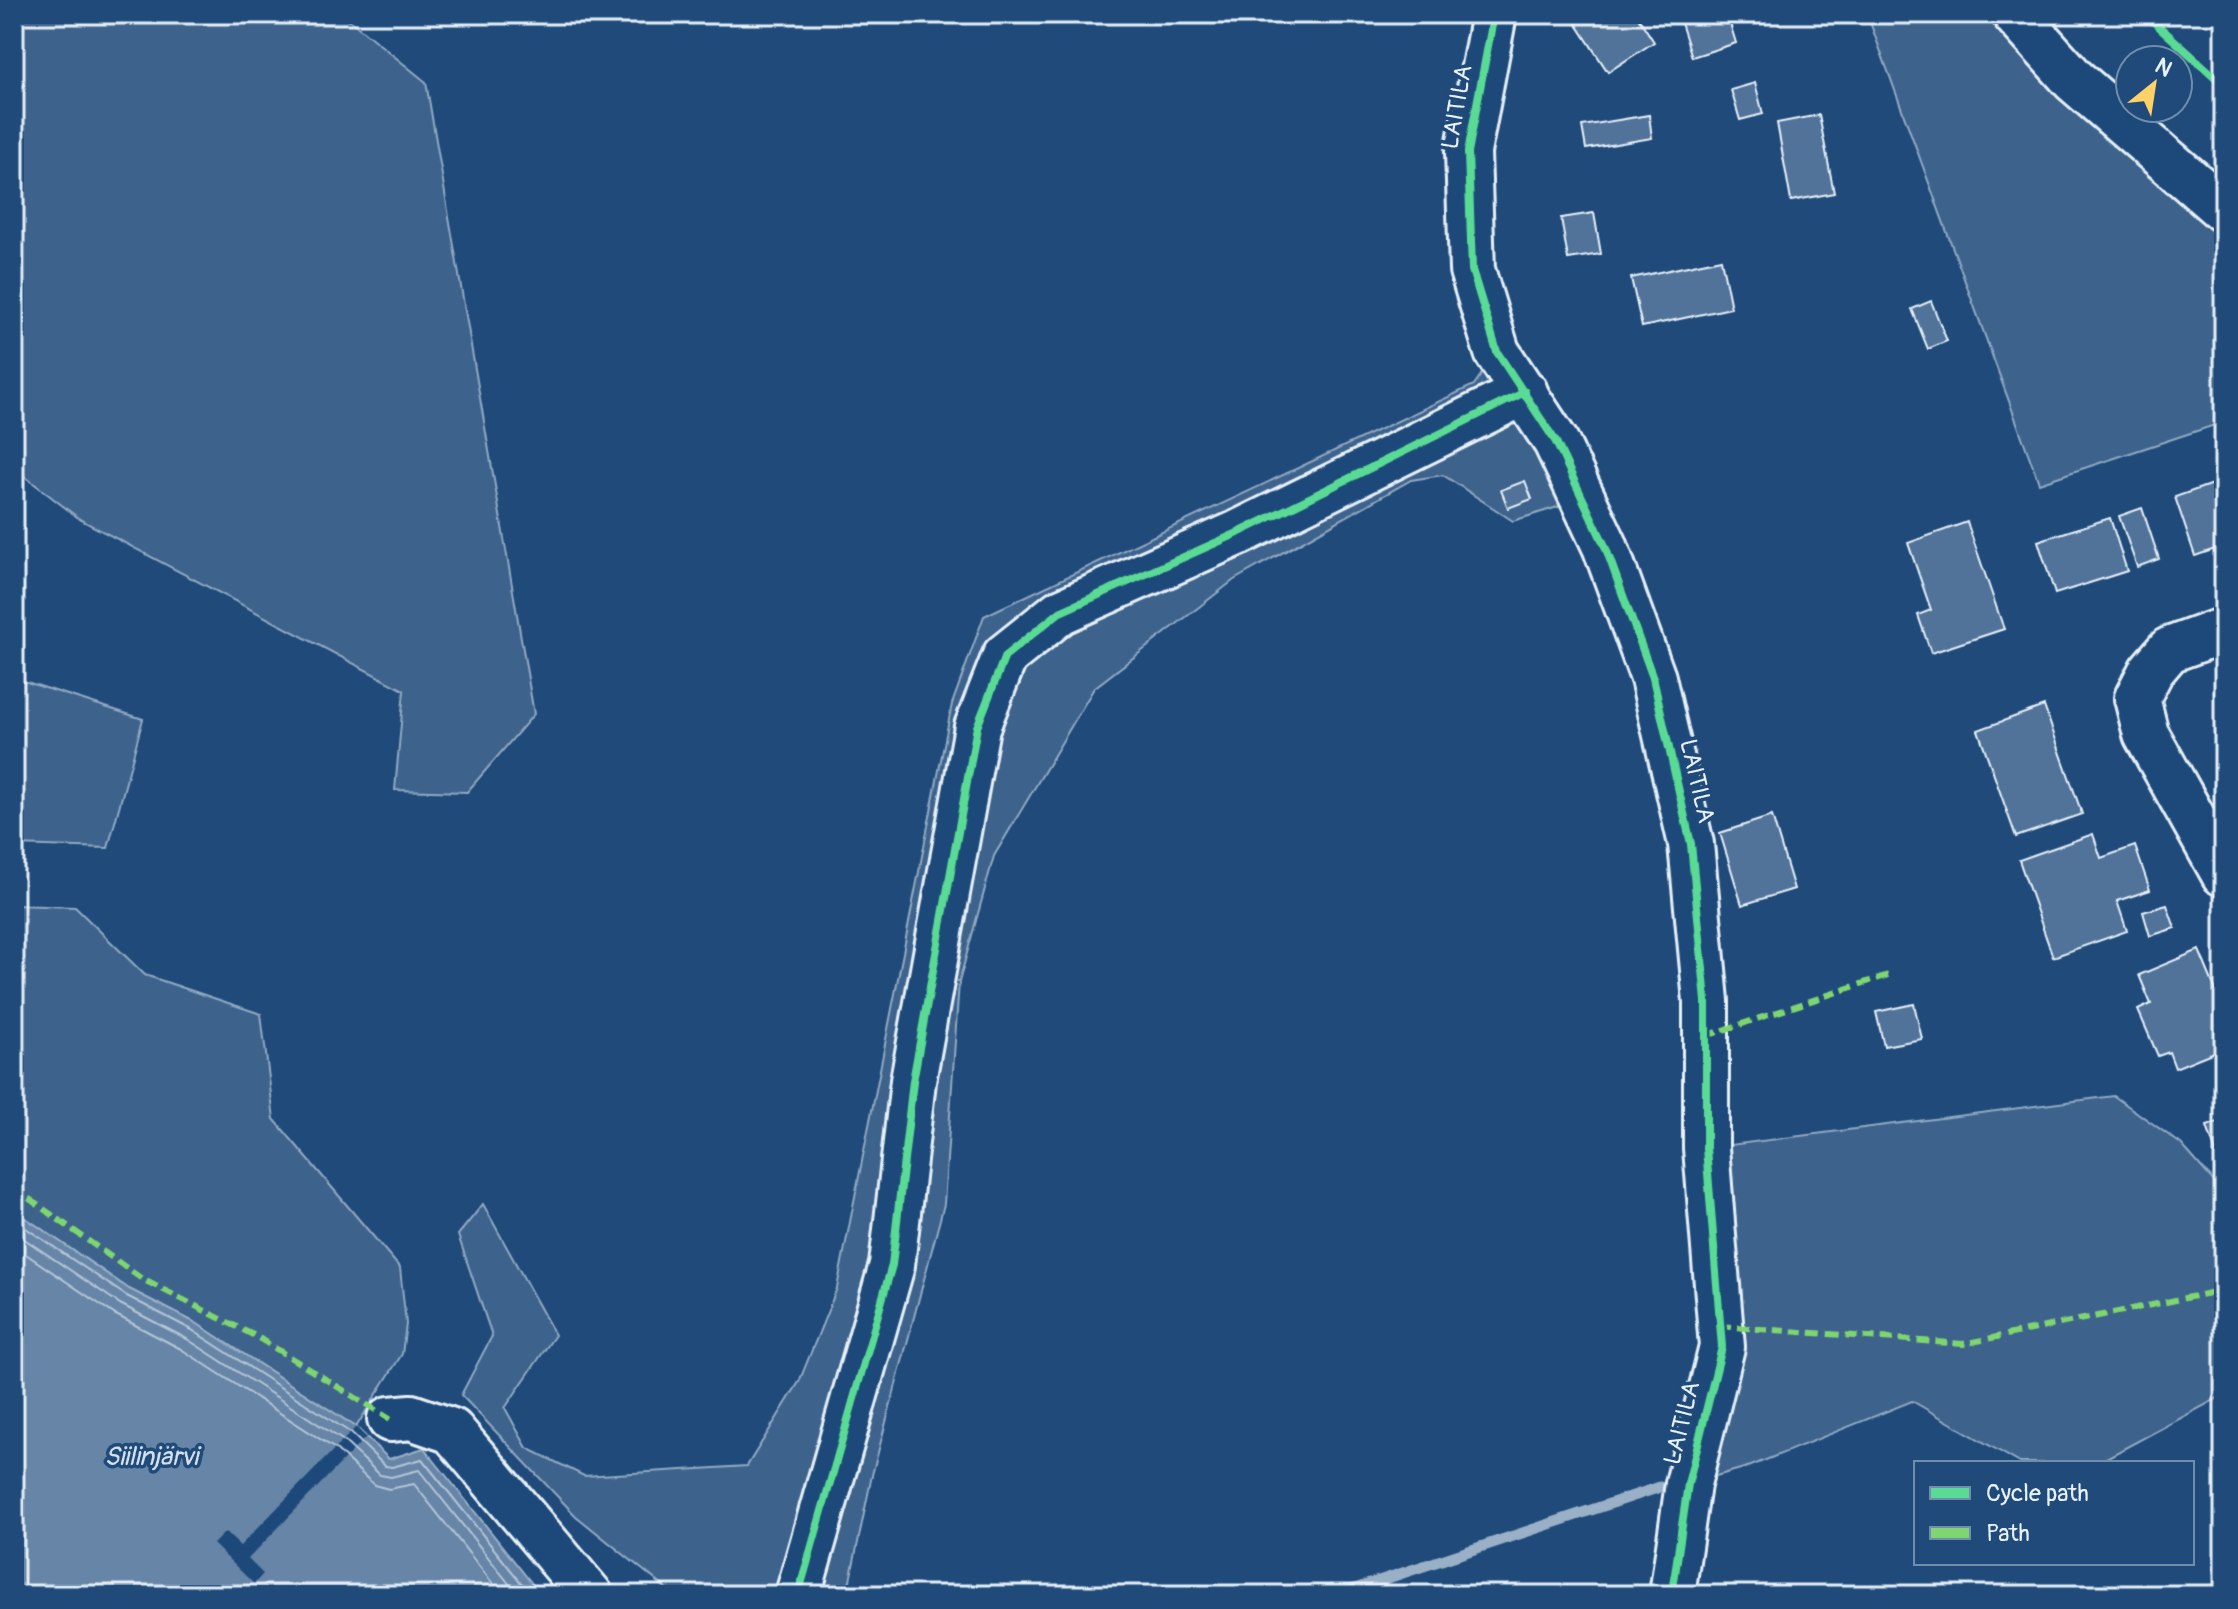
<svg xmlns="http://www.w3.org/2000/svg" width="2238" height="1609" font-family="Pangolin,sans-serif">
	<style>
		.green { fill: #3c628c; stroke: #92aac2; stroke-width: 2 }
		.water { fill: #6685a7; stroke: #9ab0c7; stroke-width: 2 }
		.pier { fill: #1f4a7a }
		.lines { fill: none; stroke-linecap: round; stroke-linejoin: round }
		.shore { stroke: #b4c6d8; stroke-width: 2 }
		.stream { stroke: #9ab0c7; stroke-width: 11 }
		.building { fill: #517399; stroke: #e8f1f8; stroke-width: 2 }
		.minor-casing { stroke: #e8f1f8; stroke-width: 50 }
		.tertiary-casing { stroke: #e8f1f8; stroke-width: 50 }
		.minor { stroke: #1f4a7a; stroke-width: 44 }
		.tertiary { stroke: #1f4a7a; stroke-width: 44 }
		.quiet { stroke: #7fd670; stroke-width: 6; stroke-dasharray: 12 6; stroke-linecap: butt }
		.cycleway-casing { stroke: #1f4a7a; stroke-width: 13 }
		.cycleway { stroke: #5adb95; stroke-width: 8 }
		.labels { text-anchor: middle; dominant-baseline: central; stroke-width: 7; stroke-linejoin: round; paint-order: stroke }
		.street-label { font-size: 24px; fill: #e8f1f8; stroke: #1f4a7a }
		.water-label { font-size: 26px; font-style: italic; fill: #d4e1ec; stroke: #1f4a7a }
	</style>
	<rect width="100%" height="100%" fill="#1f4a7a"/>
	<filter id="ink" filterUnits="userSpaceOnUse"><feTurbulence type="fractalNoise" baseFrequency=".0125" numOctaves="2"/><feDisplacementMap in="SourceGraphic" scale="16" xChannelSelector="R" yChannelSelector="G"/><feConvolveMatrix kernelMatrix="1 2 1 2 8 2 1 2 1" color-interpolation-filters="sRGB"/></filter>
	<g filter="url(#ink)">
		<g class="green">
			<polygon points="14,14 342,14 426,82 534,714 467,792 395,790 404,690 81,520 14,468"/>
			<polygon points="1867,14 1989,14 2065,96 2224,239 2224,422 2039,483"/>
			<polygon points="1497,352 1605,546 1561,506 1513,521 1443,475 1411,480 1234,580 1094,688 994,856 959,982 944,1204 872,1475 847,1595 671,1595 669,1591 576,1516 461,1395 492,1336 458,1235 483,1204 555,1335 505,1408 527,1448 584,1476 747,1466 799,1382 837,1288 952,704 984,616 1474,385"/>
			<polygon points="14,678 143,719 108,848 14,845"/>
			<polygon points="14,905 75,907 145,975 261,1014 274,1119 400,1268 406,1324 402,1354 356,1427 196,1323 129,1289 14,1210"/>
			<polygon points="2114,1096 2181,1144 2224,1193 2224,1395 2097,1463 2020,1463 1912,1401 1751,1466 1688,1484 1721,1347 1706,1148"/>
		</g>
		<polygon class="water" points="14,1210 129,1289 196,1323 356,1427 389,1459 424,1448 541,1595 14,1595"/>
		<polygon class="pier" points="356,1427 366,1437 248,1559 263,1574 254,1584 213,1544 225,1532 240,1546"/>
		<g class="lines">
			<g class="shore">
				<polyline points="14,1220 125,1295 192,1330 351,1433 385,1466 392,1467 422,1459 531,1595"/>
				<polyline points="14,1232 120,1304 187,1339 344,1441 380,1475 391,1477 419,1470 518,1595"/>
				<polyline points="14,1246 114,1314 181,1349 337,1450 374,1485 389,1489 414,1484 502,1595"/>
			</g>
			<polyline class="stream" points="1337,1595 1660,1487"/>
		</g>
		<g class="building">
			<polygon points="1570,14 1636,14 1654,42 1608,72"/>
			<polygon points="1698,14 1727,14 1736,43 1692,57 1680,20"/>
			<polygon points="1755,83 1763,114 1740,120 1731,90"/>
			<polygon points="1649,115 1652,138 1586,149 1582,126"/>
			<polygon points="1819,115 1834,193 1791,201 1777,123"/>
			<polygon points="1594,213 1601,254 1568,259 1561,218"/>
			<polygon points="1721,259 1731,308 1642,327 1631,278"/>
			<polygon points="1931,301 1947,341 1928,349 1912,309"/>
			<polygon points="2224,480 2224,546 2195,556 2175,497"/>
			<polygon points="1525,481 1532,499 1508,508 1501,490"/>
			<polygon points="2142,508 2159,559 2137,567 2119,516"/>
			<polygon points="2110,518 2127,571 2055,594 2038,541"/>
			<polygon points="1967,522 2004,629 1931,653 1918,615 1931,610 1908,543"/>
			<polygon points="2224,690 2224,725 2214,692"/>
			<polygon points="2044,706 2082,814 2016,837 1978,730"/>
			<polygon points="1772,816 1794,889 1742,905 1720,833"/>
			<polygon points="2093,834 2101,858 2135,846 2150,890 2117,901 2127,931 2053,957 2019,860"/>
			<polygon points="2167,905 2175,928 2150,936 2143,912"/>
			<polygon points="2199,950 2224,1010 2224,1048 2175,1068 2169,1052 2158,1056 2138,1010 2151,1004 2139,975"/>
			<polygon points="1914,1004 1922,1039 1884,1046 1876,1012"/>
			<polygon points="2224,1120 2224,1164 2220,1165 2207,1126"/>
		</g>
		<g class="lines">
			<g class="minor-casing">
				<g id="minor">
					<polyline points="1494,14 1468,152 1472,270 1497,352 1556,442 1605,546 1653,678 1691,844 1706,1001 1706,1148 1722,1347 1688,1484 1672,1595"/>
					<polyline points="2224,630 2169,650 2151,671 2137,698 2146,734 2224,874"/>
					<polyline points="390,1419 411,1417 452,1431 590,1595"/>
					<polyline points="798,1595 892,1265 913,1081 977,727 1005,656 1060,612 1238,533 1525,392"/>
				</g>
			</g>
			<g class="tertiary-casing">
				<polyline id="tertiary" points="2015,14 2074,80 2224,210"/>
			</g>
			<use href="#minor" class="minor"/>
			<use href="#tertiary" class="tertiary"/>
			<g class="quiet">
				<polyline points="1706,1036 1891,974"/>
				<polyline points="14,1188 142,1279 257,1337 390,1419"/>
				<polyline points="1720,1326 1963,1344 2224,1290"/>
			</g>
			<g class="cycleway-casing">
				<g id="cycleway">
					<polyline points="1494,14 1468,152 1472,270 1497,352 1556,442 1605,546 1653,678 1691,844 1706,1001 1706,1148 1722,1347 1688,1484 1672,1595"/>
					<polyline points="2145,14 2224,85"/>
					<polyline points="798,1595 892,1265 913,1081 977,727 1005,656 1060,612 1238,533 1525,392"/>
				</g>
			</g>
			<use href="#cycleway" class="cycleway"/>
		</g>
	</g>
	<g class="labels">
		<g class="street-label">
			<text transform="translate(1457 107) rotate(-80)">LAITILA</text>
			<text transform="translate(1697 781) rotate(77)">LAITILA</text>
			<text transform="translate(1682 1423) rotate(-76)">LAITILA</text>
		</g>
		<g class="water-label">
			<text x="151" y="1457">Siilinjärvi</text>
		</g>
	</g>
	<rect width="2238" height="1609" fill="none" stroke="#1f4a7a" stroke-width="48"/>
	<rect x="24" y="24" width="2190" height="1561" fill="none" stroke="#e8f1f8" stroke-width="3" filter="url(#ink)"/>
	<rect x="1914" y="1461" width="280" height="104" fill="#1f4a7a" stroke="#6f8dac" stroke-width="2"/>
	<rect x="1930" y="1487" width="40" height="12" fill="#5adb95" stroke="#6f8dac" stroke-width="2"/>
	<text x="1986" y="1501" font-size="24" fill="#e8f1f8">Cycle path</text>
	<rect x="1930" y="1527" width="40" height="12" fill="#7fd670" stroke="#6f8dac" stroke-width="2"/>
	<text x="1986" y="1541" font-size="24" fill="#e8f1f8">Path</text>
	<g transform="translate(2154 84) rotate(30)"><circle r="38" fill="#1f4a7a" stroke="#6f8dac" stroke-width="2"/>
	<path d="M0-6L14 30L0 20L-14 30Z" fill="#ffd166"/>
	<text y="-12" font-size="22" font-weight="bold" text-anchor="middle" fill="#e8f1f8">N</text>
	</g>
</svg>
